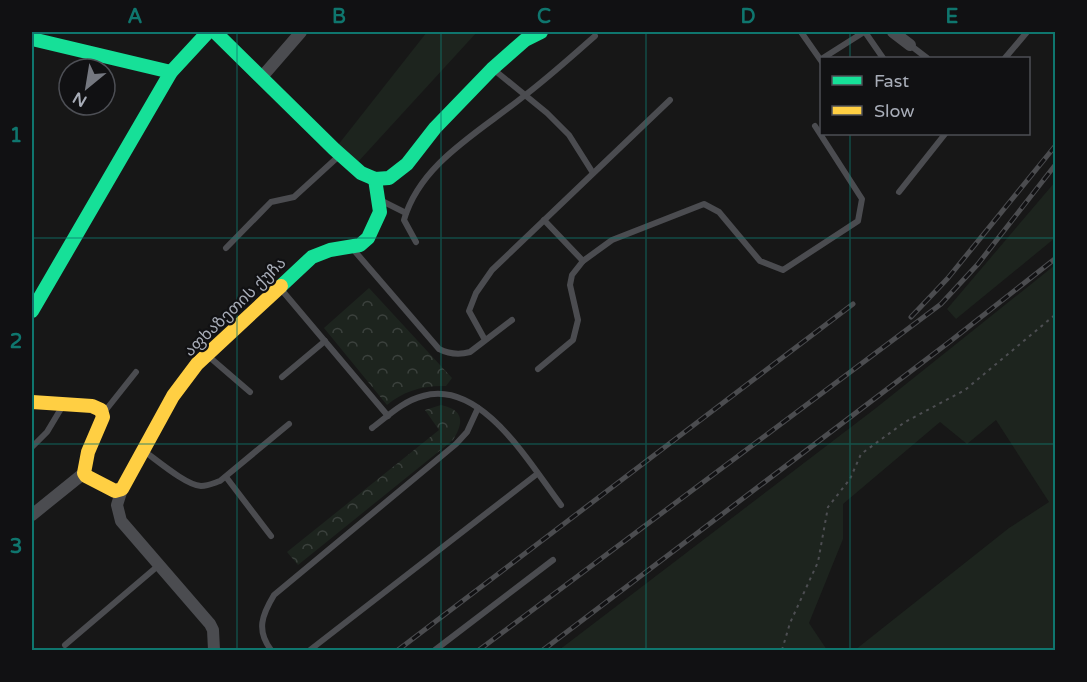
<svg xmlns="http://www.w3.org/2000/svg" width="1087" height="682" font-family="'Varela Round','Noto Sans Georgian',sans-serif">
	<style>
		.green { fill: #1d241e }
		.forest { fill: url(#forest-crowns) }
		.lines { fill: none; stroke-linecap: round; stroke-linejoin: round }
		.path { stroke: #4d4e52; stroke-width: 2; stroke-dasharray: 3 4.5; stroke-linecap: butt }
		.lane { stroke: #4b4c50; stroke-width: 6 }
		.street { stroke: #4b4c50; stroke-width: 12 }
		.fast { stroke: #16e098; stroke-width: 14 }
		.slow { stroke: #ffcf43; stroke-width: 14 }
		.rail-casing { stroke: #4b4c4f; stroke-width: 5 }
		.rail { stroke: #111113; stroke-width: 3; stroke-dasharray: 9; stroke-linecap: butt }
		.grid { fill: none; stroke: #0f766e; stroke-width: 1.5; stroke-opacity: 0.55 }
		.labels { text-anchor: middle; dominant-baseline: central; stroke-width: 4.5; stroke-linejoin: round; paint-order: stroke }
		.street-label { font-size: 16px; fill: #a8adb8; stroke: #111113 }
		.neatline { fill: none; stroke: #0f766e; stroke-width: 2 }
		.grid-label { font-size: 20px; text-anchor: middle; font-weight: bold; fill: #0f766e }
	</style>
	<defs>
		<pattern id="forest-crowns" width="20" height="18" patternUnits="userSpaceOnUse" patternTransform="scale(1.5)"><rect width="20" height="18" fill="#1d241e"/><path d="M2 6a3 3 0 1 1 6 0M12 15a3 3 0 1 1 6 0" fill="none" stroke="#3b413d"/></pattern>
	</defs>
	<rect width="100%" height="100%" fill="#171717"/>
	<g class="green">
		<polygon points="427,32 477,32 357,163 338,145"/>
		<polygon points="1055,182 1055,238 956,319 947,309"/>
		<polygon points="1055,265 1055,650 855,650 1009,528 1049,502 996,420 967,444 940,422 843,504 843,539 809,623 827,650 559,650 876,408"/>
	</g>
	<g class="forest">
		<path d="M369,288L452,378L446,386C424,385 403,391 387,405L324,328Z"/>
		<path d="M441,405C464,410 464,422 453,440L298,565L287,552L439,430L425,410Z"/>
	</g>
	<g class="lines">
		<polyline class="path" points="782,650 790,623 818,562 828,507 850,479 861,454 905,422 965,390 1056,314"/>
		<g class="lane">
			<polyline points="801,32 822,62"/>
			<polyline points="865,32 883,58"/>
			<polyline points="910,45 927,58"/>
			<polyline points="823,58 864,32"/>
			<polyline points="1005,58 1027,32"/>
			<polyline points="493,69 547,113 569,135 593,173"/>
			<polyline points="899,192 945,134"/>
			<polyline points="380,200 406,213"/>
			<path d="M416,242L404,220C420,163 481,131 524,96C549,77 572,56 595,36"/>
			<polyline points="226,248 271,202 294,197 340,155"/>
			<path d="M352,248L439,349C449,354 459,355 470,352L512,320"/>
			<polyline points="583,261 612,240 704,204 719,212 760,261 783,270 858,221 862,199 815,126"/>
			<polyline points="280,288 388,416"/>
			<polyline points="485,340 469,311 476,293 492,270 670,100"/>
			<polyline points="207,355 250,392"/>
			<polyline points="538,369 573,340 578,320 570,285 572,275 583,261 544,220"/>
			<polyline points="282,377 325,341"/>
			<polyline points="105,411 136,372"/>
			<path d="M372,428C388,416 403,401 423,396C482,379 531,466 561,505"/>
			<polyline points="32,447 47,432 62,407"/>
			<path d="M144,451C158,461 186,485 201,486C208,486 214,483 220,481L289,424"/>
			<polyline points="226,477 271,536"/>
			<polyline points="65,645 159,565"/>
			<path d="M271,650C256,630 262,615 274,595L456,444L467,432L478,408"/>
			<polyline points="310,650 537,474"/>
			<polyline points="435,650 553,560"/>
		</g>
		<g class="street">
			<polyline points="893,32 910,45"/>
			<polyline points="261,78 301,32"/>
			<polyline points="122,489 117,505 121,521 210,624 213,630 214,650"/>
			<polyline points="32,515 84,473"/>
		</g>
		<g class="fast">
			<polyline points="215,32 334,149 361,173 375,179 389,178 407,164 435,128 492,69 525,40 541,32"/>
			<polyline points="32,39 171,72"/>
			<polyline points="281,286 312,257 330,250 360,245 368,238 380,212 375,179"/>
			<polyline points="32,311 171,72 208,32"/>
		</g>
		<polyline class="slow" points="32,402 92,406 101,410 103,417 88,452 84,473 86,476 115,491 122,489 173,396 197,364 281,286"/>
		<g class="rail-casing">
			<g id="rail">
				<polyline points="911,317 948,278 1056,145"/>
				<polyline points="398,650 853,304"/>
				<polyline points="479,650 941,304 978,264 1056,164"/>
				<polyline points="543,650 948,343 1056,258"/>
			</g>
		</g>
		<use href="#rail" class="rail"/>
	</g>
	<path class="grid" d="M237,32V650M441,32V650M646,32V650M850,32V58M850,134V650M32,238H1056M32,444H1056"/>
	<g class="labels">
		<g class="street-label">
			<text transform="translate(235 307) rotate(-44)">აფხაზეთის ქუჩა</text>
		</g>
	</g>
	<rect width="1087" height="682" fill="none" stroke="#111113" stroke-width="66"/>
	<rect x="820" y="57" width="210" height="78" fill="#111113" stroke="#4d4f55" stroke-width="1.5"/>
	<rect x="832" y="76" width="30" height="9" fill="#16e098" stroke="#4d4f55" stroke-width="1.5"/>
	<text x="874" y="87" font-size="18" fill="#a8adb8">Fast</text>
	<rect x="832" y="106" width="30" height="9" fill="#ffcf43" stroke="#4d4f55" stroke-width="1.5"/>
	<text x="874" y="117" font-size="18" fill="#a8adb8">Slow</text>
	<g transform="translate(87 87) rotate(210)"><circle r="28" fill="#111113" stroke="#4d4f55" stroke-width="1.5"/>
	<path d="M0-4.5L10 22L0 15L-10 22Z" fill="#757880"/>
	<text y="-9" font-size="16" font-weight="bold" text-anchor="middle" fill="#a8adb8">N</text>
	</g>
	<rect x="33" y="33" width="1021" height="616" class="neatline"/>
	<g class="grid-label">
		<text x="135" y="23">A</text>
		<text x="339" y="23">B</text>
		<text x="544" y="23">C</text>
		<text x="748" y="23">D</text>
		<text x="952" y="23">E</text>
		<text x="16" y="142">1</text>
		<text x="16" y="348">2</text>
		<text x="16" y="553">3</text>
	</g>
</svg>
